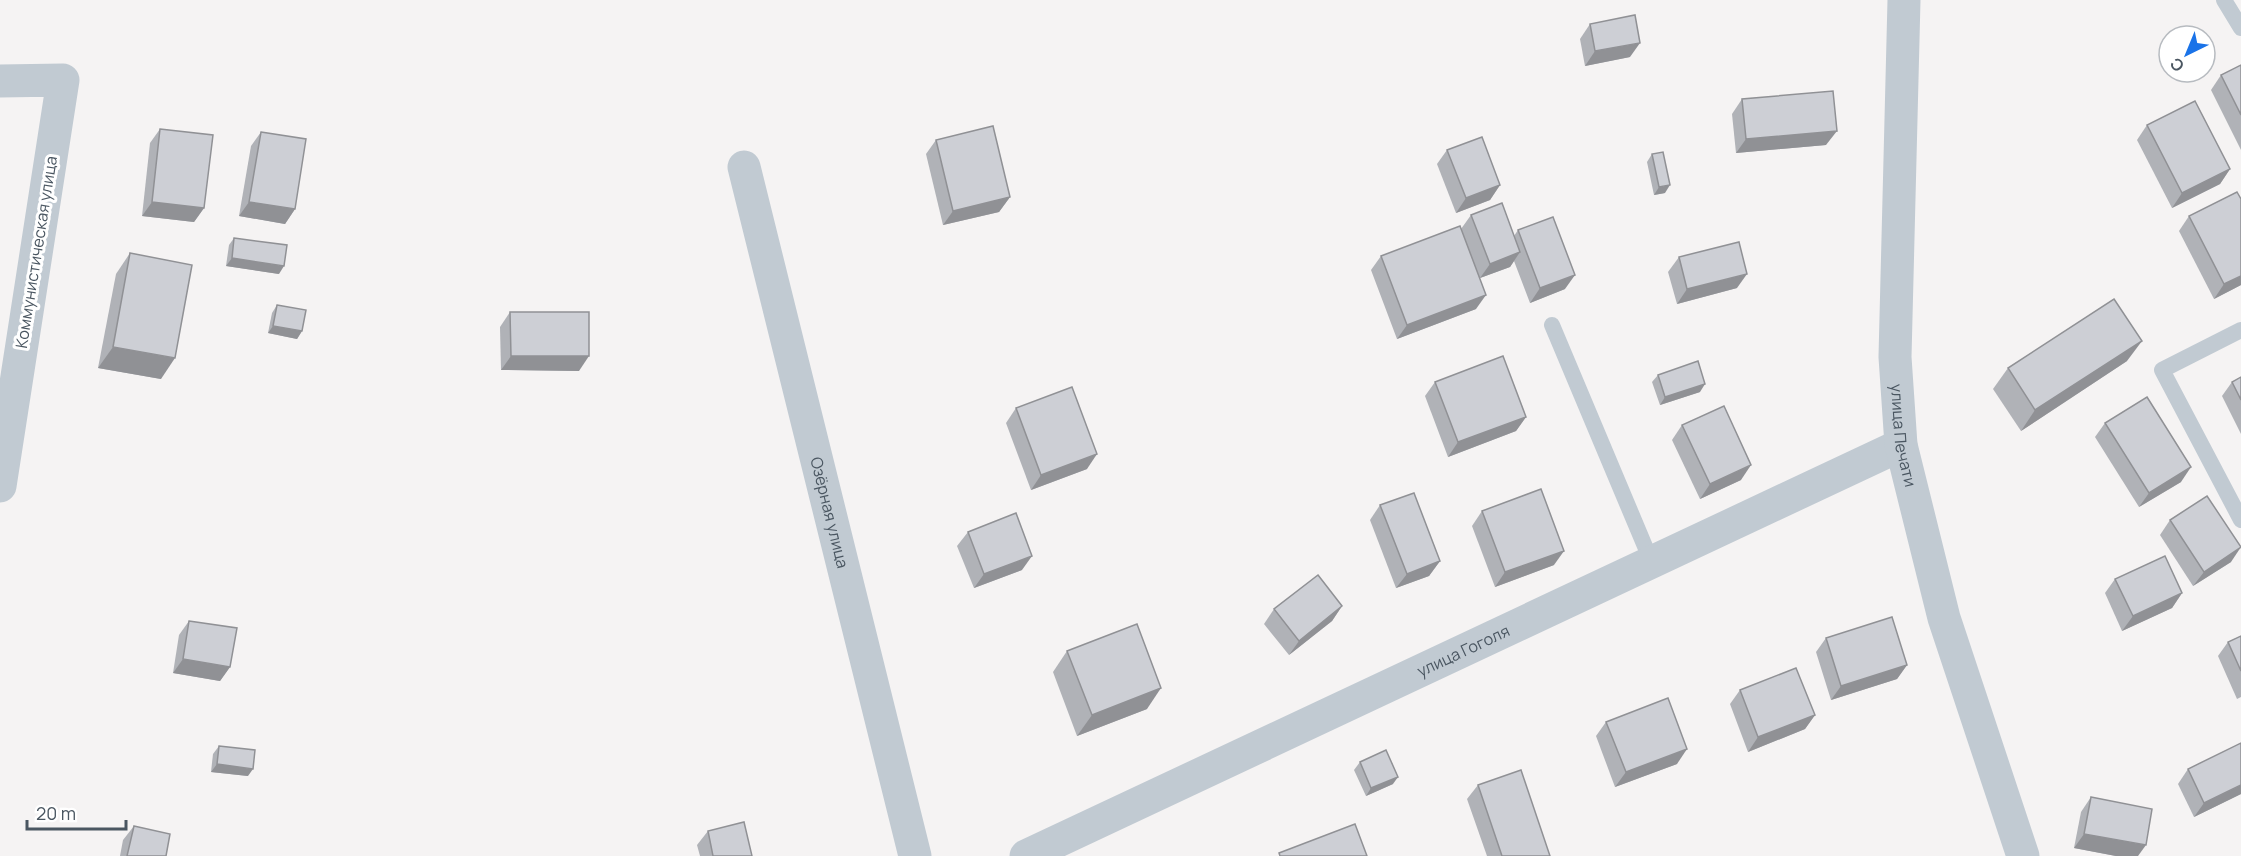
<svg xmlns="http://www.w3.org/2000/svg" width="2241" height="856" font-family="Manrope,sans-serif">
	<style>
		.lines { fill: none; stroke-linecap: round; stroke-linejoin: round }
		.service { stroke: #c1cad2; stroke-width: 16 }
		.minor { stroke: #c1cad2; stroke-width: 33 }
		.tertiary { stroke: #c1cad2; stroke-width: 33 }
		.wall { fill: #b0b2b7 }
		.shaded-wall { fill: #909195 }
		.building { fill: #cdcfd5; stroke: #909195; stroke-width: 1.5 }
		.labels { text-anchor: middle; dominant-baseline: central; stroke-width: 6; stroke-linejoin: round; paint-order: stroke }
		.street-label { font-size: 16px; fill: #4a5661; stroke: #fff }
	</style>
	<rect width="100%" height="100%" fill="#f5f3f3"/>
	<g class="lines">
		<g class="service">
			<polyline points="2224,0 2241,28"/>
			<polyline points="1552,325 1652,563"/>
			<polyline points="2241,330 2162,370 2241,520"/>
		</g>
		<g class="minor">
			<polyline points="0,81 63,80 0,486"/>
			<path id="s1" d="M744,167L915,856"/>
			<path id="s2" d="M1026,856L1901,445"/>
		</g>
		<path class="tertiary" id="s3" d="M1904,0L1895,357L1901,445L1944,618L2023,856"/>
	</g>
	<g class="wall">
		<polygon points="1590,24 1630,57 1585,66 1580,39"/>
		<polygon points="2241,65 2241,150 2211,90 2221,75"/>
		<polygon points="1742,99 1826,145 1736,153 1732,114"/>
		<polygon points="2147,125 2230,169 2220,184 2172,208 2137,140"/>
		<polygon points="160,129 204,208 194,222 142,216 150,143"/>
		<polygon points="261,132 295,209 285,224 239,216 251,146"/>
		<polygon points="936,140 1010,197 999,212 943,225 926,154"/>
		<polygon points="1447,150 1500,185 1490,200 1456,213 1437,164"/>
		<polygon points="1652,154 1665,193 1654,195 1647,162"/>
		<polygon points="1471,215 1514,236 1518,230 1565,289 1530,303 1514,261 1510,267 1480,278 1476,309 1397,339 1371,270 1381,256 1461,229"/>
		<polygon points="2189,216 2241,285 2214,299 2179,231"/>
		<polygon points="234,238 279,274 226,266 229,245"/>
		<polygon points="130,253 161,379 98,368 116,274"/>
		<polygon points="1679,257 1737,288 1677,304 1668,272"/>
		<polygon points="277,305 302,331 297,339 268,333 272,313"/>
		<polygon points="510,312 579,371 501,370 500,327"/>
		<polygon points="2127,361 2021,431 1993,389 2008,368"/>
		<polygon points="1658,375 1700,392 1660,405 1652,382"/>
		<polygon points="2241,377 2241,434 2222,396 2232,382"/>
		<polygon points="1435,382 1526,417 1516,431 1448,457 1425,396"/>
		<polygon points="1016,408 1087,469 1031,490 1006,423"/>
		<polygon points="2105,423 2181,482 2139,507 2095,437"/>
		<polygon points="1682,425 1741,480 1700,499 1672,440"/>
		<polygon points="1380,505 1440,561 1429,576 1396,588 1370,520"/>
		<polygon points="1482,511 1554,565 1495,587 1472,526"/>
		<polygon points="2170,520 2231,562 2193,586 2160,535"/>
		<polygon points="968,532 1022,570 974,588 957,546"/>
		<polygon points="2115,579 2182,593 2172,608 2122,631 2105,593"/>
		<polygon points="1342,606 1332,621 1289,655 1264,624 1274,609"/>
		<polygon points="189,621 230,667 220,681 173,673 179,635"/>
		<polygon points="2241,636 2241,697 2237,699 2218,656 2228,642"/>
		<polygon points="1826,638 1907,665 1897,679 1831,700 1816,652"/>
		<polygon points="1067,651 1147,709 1077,736 1053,672"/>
		<polygon points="1740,690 1815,715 1805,729 1748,752 1730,704"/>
		<polygon points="1606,722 1677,764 1615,787 1596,736"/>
		<polygon points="219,746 248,776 211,772 213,754"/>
		<polygon points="1360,762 1393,784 1366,796 1354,770"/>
		<polygon points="2188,769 2241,794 2194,817 2178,784"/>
		<polygon points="1478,785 1550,856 1487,856 1467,799"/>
		<polygon points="2091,797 2138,856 2116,856 2074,848 2081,812"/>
		<polygon points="134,826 166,856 120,856 123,840"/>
		<polygon points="708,831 752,856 700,856 697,845"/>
	</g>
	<g class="shaded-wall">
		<polygon points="1640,43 1630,57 1585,66 1595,51"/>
		<polygon points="1837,131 1826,145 1736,153 1746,139"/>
		<polygon points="2230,169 2220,184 2172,208 2182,193"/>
		<polygon points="1500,185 1490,200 1456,213 1466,198"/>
		<polygon points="1670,185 1665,193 1654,195 1659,187"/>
		<polygon points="1010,197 999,212 943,225 953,211"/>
		<polygon points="152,202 204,208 194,222 142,216"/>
		<polygon points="249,202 295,209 285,224 239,216"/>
		<polygon points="1520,252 1510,267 1480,278 1490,264"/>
		<polygon points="232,258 284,266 279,274 226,266"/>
		<polygon points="1747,274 1737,288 1677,304 1687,289"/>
		<polygon points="1575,275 1565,289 1530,303 1540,288"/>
		<polygon points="2241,276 2241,285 2214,299 2224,284"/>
		<polygon points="1486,295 1476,309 1397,339 1407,325"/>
		<polygon points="273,326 302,331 297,339 268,333"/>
		<polygon points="2142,341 2127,361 2021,431 2035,410"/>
		<polygon points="113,347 175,358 161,379 98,368"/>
		<polygon points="511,356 589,356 579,371 501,370"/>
		<polygon points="1705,384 1700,392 1660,405 1665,397"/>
		<polygon points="1526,417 1516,431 1448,457 1458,442"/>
		<polygon points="1097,454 1087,469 1031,490 1041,475"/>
		<polygon points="1751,465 1741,480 1700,499 1710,484"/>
		<polygon points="2191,467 2181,482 2139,507 2149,493"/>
		<polygon points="2241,547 2231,562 2193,586 2204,572"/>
		<polygon points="1564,551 1554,565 1495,587 1505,572"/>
		<polygon points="1032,556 1022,570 974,588 984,574"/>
		<polygon points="1440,561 1429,576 1396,588 1407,574"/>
		<polygon points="2182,593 2172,608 2122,631 2133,616"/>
		<polygon points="1342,606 1332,621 1289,655 1299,641"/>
		<polygon points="183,659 230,667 220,681 173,673"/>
		<polygon points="1907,665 1897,679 1831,700 1841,686"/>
		<polygon points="1161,688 1147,709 1077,736 1092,715"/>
		<polygon points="1815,715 1805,729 1748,752 1758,737"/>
		<polygon points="1687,749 1677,764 1615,787 1626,772"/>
		<polygon points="217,764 253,769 248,776 211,772"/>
		<polygon points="1398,777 1393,784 1366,796 1371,788"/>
		<polygon points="2241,785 2241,794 2194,817 2204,803"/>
		<polygon points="2084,834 2146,845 2138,856 2116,856 2074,848"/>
	</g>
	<g class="building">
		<polygon points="1635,15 1640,43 1595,51 1590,24"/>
		<polygon points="2241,65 2241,115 2221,75"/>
		<polygon points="1833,91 1837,131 1746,139 1742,99"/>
		<polygon points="2195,101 2230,169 2182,193 2147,125"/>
		<polygon points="993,126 1010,197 953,211 936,140"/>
		<polygon points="160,129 213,135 204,208 152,202"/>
		<polygon points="261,132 306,139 295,209 249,202"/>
		<polygon points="1482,137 1500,185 1466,198 1447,150"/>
		<polygon points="1663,152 1670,185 1659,187 1652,154"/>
		<polygon points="2237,192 2241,199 2241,276 2224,284 2189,216"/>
		<polygon points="1502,203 1520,252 1490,264 1471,215"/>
		<polygon points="1553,217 1575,275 1540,288 1518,230"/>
		<polygon points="1460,226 1486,295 1407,325 1381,256"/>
		<polygon points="234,238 287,245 284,266 232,258"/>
		<polygon points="1739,242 1747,274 1687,289 1679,257"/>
		<polygon points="130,253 192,265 175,358 113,347"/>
		<polygon points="2114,299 2142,341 2035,410 2008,368"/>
		<polygon points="277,305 306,310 302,331 273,326"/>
		<polygon points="510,312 589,312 589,356 511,356"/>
		<polygon points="1503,356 1526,417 1458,442 1435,382"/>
		<polygon points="1698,361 1705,384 1665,397 1658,375"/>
		<polygon points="2241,377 2241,400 2232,382"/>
		<polygon points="1072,387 1097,454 1041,475 1016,408"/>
		<polygon points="2147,397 2191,467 2149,493 2105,423"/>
		<polygon points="1724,406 1751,465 1710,484 1682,425"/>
		<polygon points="1541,489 1564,551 1505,572 1482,511"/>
		<polygon points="1414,493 1440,561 1407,574 1380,505"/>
		<polygon points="2207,496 2241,547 2204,572 2170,520"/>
		<polygon points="1016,513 1032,556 984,574 968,532"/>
		<polygon points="2165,556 2182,593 2133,616 2115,579"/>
		<polygon points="1318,575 1342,606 1299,641 1274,609"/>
		<polygon points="1892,617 1907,665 1841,686 1826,638"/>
		<polygon points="189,621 237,628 230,667 183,659"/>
		<polygon points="1137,624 1161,688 1092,715 1067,651"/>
		<polygon points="2241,636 2241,671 2228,642"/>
		<polygon points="1796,668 1815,715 1758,737 1740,690"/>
		<polygon points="1668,698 1687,749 1626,772 1606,722"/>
		<polygon points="2241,743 2241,785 2204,803 2188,769"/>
		<polygon points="219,746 255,750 253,769 217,764"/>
		<polygon points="1386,750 1398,777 1371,788 1360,762"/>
		<polygon points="1521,770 1550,856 1502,856 1478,785"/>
		<polygon points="2091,797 2152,809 2146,845 2084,834"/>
		<polygon points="744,822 752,856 713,856 708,831"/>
		<polygon points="1355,824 1367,856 1280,856 1279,853"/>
		<polygon points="134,826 170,834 166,856 127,856"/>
	</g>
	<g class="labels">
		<g class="street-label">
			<text transform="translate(36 252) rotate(-81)">Коммунистическая улица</text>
			<text stroke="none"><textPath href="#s3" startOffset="436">улица Печати</textPath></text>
			<text stroke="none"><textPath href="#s1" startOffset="356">Озёрная улица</textPath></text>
			<text stroke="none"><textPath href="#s2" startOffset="483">улица Гоголя</textPath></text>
		</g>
	</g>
	<g transform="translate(2187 54) rotate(223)"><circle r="28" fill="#ffffff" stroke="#b7bbc0" stroke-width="1.5"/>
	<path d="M0-4.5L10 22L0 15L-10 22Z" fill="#1a73e8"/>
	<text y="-9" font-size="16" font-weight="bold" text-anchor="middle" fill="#4a5661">С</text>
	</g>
	<path d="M27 820v9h99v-9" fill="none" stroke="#4a5661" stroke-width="3"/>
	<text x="36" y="820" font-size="18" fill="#4a5661" stroke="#ffffff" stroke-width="4.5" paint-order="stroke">20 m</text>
</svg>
